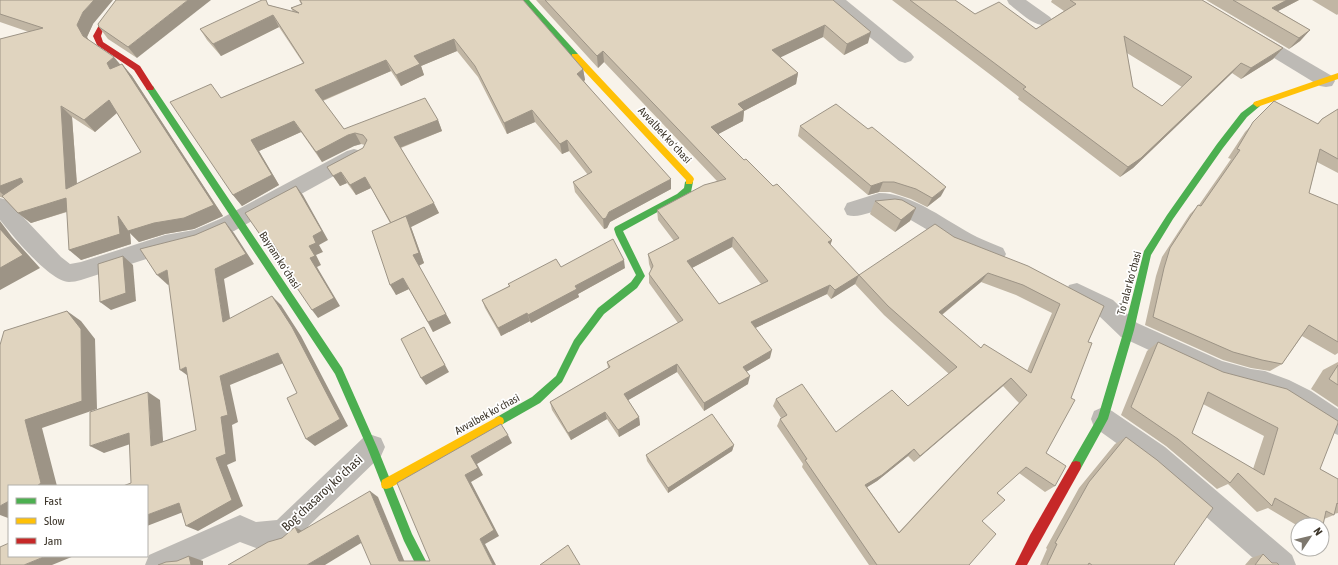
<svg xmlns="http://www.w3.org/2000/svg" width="1338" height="565" font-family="'Asap Condensed',sans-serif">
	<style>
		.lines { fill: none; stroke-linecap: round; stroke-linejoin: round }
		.street { fill: #bdbab5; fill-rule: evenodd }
		.fast { fill: #4caf50; fill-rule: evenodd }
		.slow { fill: #ffc107; fill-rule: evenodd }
		.jam { fill: #c62828; fill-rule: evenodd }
		.wall { fill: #c1b6a4; fill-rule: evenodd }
		.shaded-wall { fill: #9d9486 }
		.building { fill: #e0d4bf; stroke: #9d9486; fill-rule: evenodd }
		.labels { text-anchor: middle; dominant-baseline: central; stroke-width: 3.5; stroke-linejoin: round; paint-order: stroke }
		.street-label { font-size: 11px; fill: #3d362b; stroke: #fff }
		.near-street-label { font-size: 13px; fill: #3d362b; stroke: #fff }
	</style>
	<rect width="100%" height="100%" fill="#f8f3ea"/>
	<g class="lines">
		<g class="street">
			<polygon points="827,0 846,0 911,53 914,57 911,61 905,63 899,61 829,4"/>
			<path d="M1007,0H1026L1050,17L1053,21L1050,25C1035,29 1020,12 1009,4Z"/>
			<polygon points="1254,32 1260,34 1332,76 1335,81 1332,86 1326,87 1320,86 1248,42 1245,38 1248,34"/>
			<path d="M354,149L361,151L364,156L361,161L234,231L204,244L165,253L81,280C77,281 73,282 69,282C49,281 13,236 0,220V198L7,200L61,257L70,264L81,262L165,235L194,230L220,219L347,151Z"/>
			<path d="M879,193C913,193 947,222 977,237C985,241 994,244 1003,248L1006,254L1003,260L995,263L962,250L897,212C876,204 864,220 847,215L844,209L847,203Z"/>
			<polygon points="1077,283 1113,300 1137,323 1222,361 1251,369 1265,371 1289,380 1311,391 1338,409 1338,435 1329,431 1293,407 1273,396 1211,379 1121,337 1097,314 1069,299 1066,292 1069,285"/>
			<polygon points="1103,407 1112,411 1165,447 1292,555 1296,565 1261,565 1147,465 1094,427 1091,419 1094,411"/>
			<polygon points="372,435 381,438 385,447 381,456 292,542 283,546 256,548 240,542 190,565 145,565 149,555 240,515 256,522 277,520 363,438"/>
		</g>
		<g class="fast">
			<polygon points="522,0 529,0 578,54 578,58 572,58"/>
			<polygon points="150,85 153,86 342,368 377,447 412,534 428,565 416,565 404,541 367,447 335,374 147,90 146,88"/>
			<polygon points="1257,101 1261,104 1260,106 1247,117 1223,148 1173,219 1151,255 1134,330 1108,419 1080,470 1076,471 1072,470 1071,466 1072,462 1098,417 1124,330 1144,251 1167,215 1217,144 1241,113"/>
			<polygon points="689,179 693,182 691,192 683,198 623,231 645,276 637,288 604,314 580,346 562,382 540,403 503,424 499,426 495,424 494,421 495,418 532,397 556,376 574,340 598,308 631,282 636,275 616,235 614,229 615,227 677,194 684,188 685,182"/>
		</g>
		<g class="slow">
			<polygon points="572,54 578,54 693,177 694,179 692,184 686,184 686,180 572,58"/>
			<polygon points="1338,73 1338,79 1260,106 1257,107 1253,104 1254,102"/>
			<polygon points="499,416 503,418 504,421 503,424 390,488 386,489 382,488 381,484 382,480"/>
		</g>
		<g class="jam">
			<polygon points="120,0 127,0 103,30 101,36 103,42 140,66 154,88 153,90 147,90 134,70 97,45 93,36 98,27"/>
			<polygon points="1076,461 1080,462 1081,466 1080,470 1027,565 1015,565 1030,535 1072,462"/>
		</g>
	</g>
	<g class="wall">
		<path d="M0,0L93,24L87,37L88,40L120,65L122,64L132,76L223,216L194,229L165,234L139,242L130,233L131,244L81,260L67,212L31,223L18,213L4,198L0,197V39L29,32L0,22ZM117,113L141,152L77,184L72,117L95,132Z"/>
		<polygon points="116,0 137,58 108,39 99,27"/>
		<polygon points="299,0 523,0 583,69 585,80 584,81 671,189 610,222 607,228 604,229 575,192 573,182 588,175 569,151 562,154 535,122 507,134 478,77 457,51 421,66 424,75 401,86 391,71 323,101 344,129 438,120 442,131 401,148 439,213 411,227 424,263 419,266 451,323 433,332 409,289 396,295 390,223 371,188 356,195 347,183 340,186 327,167 363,148 365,145 361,144 354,146 322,162 301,132 259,151 279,185 242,206 233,195 221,98 303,63 279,27 221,56 207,40 200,29 269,5 293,12 291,8 301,4"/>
		<path d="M536,0H833L868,43L844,55L823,37L780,57L798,73L796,84L744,111L743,121L718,134L744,160L832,240L830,245L859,275L954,237L1104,306L1088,342L1046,453L1055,486L1045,492L1019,473L997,493L982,521L969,565H869L802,467L803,464L777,426L780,419L781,418L773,406L776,399L836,432L908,406L949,374L884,315L855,284L831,299L827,294L755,328L770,358L746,372L748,384L704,411L677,372L628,400L639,417L640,425L619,437L607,419L571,440L552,410L550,402L608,368L607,362L678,323L649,283V274L651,270L649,264L648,254L674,241L658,220L657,210L717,181L604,62L598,68ZM732,247L761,284L719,304L692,268ZM981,282L1016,295L1052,313L1027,371L981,348L942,315ZM1003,386L1019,403L899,532L867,487L877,481L908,456L914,462Z"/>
		<path d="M892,0H955L975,14L1036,29L1064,11L1051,2L1052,0H1202L1283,48L1273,59L1241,79L1232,73L1133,168L1120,177L1018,99L1019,97L996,79ZM1127,53L1182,87L1162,106L1133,87Z"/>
		<polygon points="1206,0 1299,0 1278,11 1310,30 1300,41 1289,49"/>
		<polygon points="1312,0 1338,0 1338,14 1337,15"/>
		<polygon points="1274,101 1317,124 1322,119 1338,109 1338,173 1317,162 1309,193 1338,205 1338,353 1335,355 1302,336 1282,364 1270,371 1251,368 1223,360 1145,325 1156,276 1162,257 1190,214 1199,205 1231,159 1228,158 1245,132"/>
		<polygon points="800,126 941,196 927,207 911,199 890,192 879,192 868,195 798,136"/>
		<polygon points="875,201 916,208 910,221 895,232 870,214"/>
		<polygon points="561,267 625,268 578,294 579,297 531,323 530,321 501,336 485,308 482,300 509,286 508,284"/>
		<path d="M1158,342L1223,372L1320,469L1338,479V513L1334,514V515L1324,519L1323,525H1322L1298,526L1268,508L1257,512L1228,484L1217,489L1166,446L1121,415L1147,351ZM1203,404L1264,436L1253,469L1192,433Z"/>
		<polygon points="1338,362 1338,407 1311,389 1323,370"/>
		<polygon points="1126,437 1174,564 1175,565 1040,565 1047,549 1046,548 1079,488 1115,444"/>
		<polygon points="734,445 732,451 668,493 647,461 646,455"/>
		<polygon points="1263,554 1272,563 1279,565 1245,565 1251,558"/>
	</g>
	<g class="shaded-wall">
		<polygon points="94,0 113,0 93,24 87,37 93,48 83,36 77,25 83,12"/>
		<polygon points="188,0 211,0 137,58 128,47"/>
		<polygon points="1287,0 1299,0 1263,19 1272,8"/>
		<polygon points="273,15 279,27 221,56 213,44"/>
		<polygon points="825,25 823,37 771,62 772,50"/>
		<polygon points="1310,30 1300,41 1289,49 1299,38"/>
		<polygon points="871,32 868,43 844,55 847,44"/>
		<polygon points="454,39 457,51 421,66 424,75 401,86 396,75 414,56"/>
		<polygon points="1283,48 1273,59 1241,79 1251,68"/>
		<polygon points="603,51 604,62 598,68 597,56"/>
		<polygon points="114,57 124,69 110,69 107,63"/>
		<polygon points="386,60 391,71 321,101 315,90"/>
		<polygon points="1241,63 1232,73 1133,168 1120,177 1128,167"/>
		<polygon points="122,64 132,76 223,216 194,229 165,234 139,242 130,233 131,244 81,260 69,250 118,216 154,223 184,218"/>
		<polygon points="583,69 585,80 579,85 577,74"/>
		<polygon points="798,73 796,84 744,111 743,121 711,138 711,127 738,104"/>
		<polygon points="109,100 119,111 95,132 84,120"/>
		<polygon points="61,106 72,117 78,200 66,189"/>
		<polygon points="532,110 535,122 507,134 504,123"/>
		<polygon points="438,120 442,131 399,148 394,137"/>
		<polygon points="294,121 301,132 259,151 279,185 242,206 233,195 251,140"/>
		<polygon points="355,133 361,144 354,146 322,162 316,152 348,135"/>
		<polygon points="567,140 569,151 562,154 560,144"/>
		<polygon points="341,172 347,183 340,186 333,176"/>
		<polygon points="365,177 371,188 356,195 350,185"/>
		<polygon points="21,178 33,189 8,199 0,192 0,186"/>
		<polygon points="671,179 671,189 610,222 607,228 604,229 603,219 609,212"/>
		<polygon points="883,182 879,192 868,195 871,186"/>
		<polygon points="296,186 303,195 328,240 319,245 323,252 316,255 321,265 317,267 340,306 318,318 312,310 310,258 309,246 313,236"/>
		<polygon points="946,187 941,196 927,207 932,198"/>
		<polygon points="66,198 78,208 31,223 18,213"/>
		<polygon points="434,203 439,213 411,227 424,263 418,266 391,223"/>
		<polygon points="916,208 910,221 895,232 901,220"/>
		<polygon points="0,221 12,237 40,268 0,290"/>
		<polygon points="225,222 234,233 254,264 224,279 232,331 223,322 215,269"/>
		<polygon points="733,237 732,247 686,271 687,261"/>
		<polygon points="832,240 829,249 828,242"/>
		<polygon points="273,243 280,252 275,255 268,246"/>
		<polygon points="123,256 133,265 136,301 111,310 100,302"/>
		<polygon points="624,260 625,268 578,294 579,297 531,323 528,315 575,286"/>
		<polygon points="167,270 178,279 168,285 157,275"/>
		<polygon points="988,273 981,282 934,321 939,312"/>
		<polygon points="859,275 855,284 831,299 835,290"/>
		<polygon points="403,278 409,289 396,295 390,285"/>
		<polygon points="830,285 827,294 749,331 751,322"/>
		<polygon points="272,296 281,305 301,336 348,426 315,446 306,439 340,419"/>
		<polygon points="67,311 81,321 95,339 97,409 42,428 57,486 37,486 25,420"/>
		<polygon points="527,313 530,321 501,336 498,328"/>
		<polygon points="446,314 451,323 433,332 428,322"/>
		<polygon points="424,327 449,372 426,385 421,378"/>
		<polygon points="772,350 770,358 741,375 743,367"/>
		<polygon points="278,353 286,362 230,385 238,422 232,425 236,461 227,465 243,506 198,531 186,526 216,458 220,376"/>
		<polygon points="677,364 677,372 625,402 624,394"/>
		<polygon points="186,367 191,378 180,370"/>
		<polygon points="750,376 748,384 704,411 704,403"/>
		<polygon points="1011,378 1003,386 914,462 920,456"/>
		<polygon points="148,392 160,400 164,453 151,446"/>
		<polygon points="605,412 607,419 571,440 568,433"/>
		<polygon points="639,417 640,425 619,437 618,430"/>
		<polygon points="129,433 142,440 104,453 90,446"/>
		<polygon points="508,435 512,443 477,464 483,475 471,482 499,536 485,544 496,565 493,565 480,539 465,475 471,456"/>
		<polygon points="734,445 732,451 668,493 668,488"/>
		<polygon points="914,449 908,456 877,481 861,491 865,485"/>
		<polygon points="370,491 378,497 406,565 399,561"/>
		<polygon points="9,501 9,517 8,518 0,515 0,506"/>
		<polygon points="179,503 191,509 147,526 147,515"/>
		<polygon points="295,527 306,533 298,533"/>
		<polygon points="358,535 366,540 325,565 307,565"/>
		<polygon points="46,556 74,556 52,565 24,565"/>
		<polygon points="189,556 203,561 203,565 191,565"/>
	</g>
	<g class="building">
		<path d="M0,0H94L83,12L77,25L83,36L114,57L107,63L110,69L122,64L214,205L184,218L154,223L128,231L118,216L120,234L69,250L66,198L18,213L2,196L23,182L21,178L0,186V39L43,28L0,14ZM109,100L141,152L66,189L61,106L84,120Z"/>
		<polygon points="116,0 188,0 128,47 99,27 98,24"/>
		<polygon points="262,0 266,0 268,5 299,13 291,8 302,4 300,0 523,0 583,69 577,74 671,179 609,212 606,218 603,219 573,182 592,172 567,140 560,144 532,110 504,123 475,66 454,39 414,56 420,64 396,75 386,60 315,90 344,129 425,98 438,120 394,137 434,203 406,216 391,223 365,177 350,185 341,172 333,176 327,167 363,148 367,140 363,135 355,133 348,135 316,152 294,121 251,140 272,175 233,195 170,102 211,84 221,98 304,63 273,15 213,44 200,29"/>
		<path d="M545,0H833L871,32L847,44L825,25L772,50L798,73L738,104L744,110L711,127L744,160L746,159L773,186L777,184L832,240L828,242L859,275L835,290L830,285L751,322L772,350L743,367L750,376L704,403L677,364L624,394L639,417L618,430L605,412L568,433L550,402L610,367L607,362L683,320L649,274L653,266L648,254L679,238L657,210L704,185L726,179L603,51L597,56ZM733,237L768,281L719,304L687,261Z"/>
		<path d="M910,0H955L975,14L999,2L1036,29L1076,4L1070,0H1202L1283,48L1251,68L1241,63L1141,158L1128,167L1023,89L1026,87L1001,68ZM1124,36L1192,77L1162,106L1133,87Z"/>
		<polygon points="1233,0 1287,0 1272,8 1310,30 1299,38"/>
		<polygon points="1274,101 1318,124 1322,119 1338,109 1338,159 1320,149 1309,193 1338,205 1338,342 1309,325 1282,364 1262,360 1233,352 1153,317 1164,268 1170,248 1198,205 1201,206 1240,150 1237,149 1253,122"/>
		<polygon points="836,104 868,129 872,127 946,187 932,198 916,189 894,182 883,182 871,186 800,126"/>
		<polygon points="296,186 322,231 313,236 316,243 309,246 315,256 310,258 334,298 312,310 295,285 298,284 273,243 268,246 245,213"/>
		<polygon points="895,199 902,200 916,208 901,220 875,201"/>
		<polygon points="406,216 419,253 413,255 446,314 428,322 403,278 390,285 372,231"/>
		<polygon points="225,222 246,254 215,269 223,322 272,296 292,327 340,419 306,439 287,398 297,393 278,353 220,376 228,415 221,417 226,454 216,458 232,500 186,526 179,503 147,515 147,486 123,486 131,483 129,433 90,446 90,412 148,392 151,446 196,430 186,367 180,370 167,270 157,275 140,249 195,235"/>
		<path d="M935,224L954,237L1028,266L1104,306L1088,342L1092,343L1071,398L1075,400L1046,453L1066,466L1055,486L1026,467L997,493L1005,500L982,521L996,534L969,565H877L805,460L807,459L780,419L787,415L776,399L802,384L836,432L892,390L908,406L957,367L888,306L859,275ZM988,273L1023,285L1060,304L1031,373L984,344L981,348L939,312ZM1011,378L1027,395L899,533L865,485L882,475L914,449L920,456Z"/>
		<polygon points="0,229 23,255 0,268"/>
		<polygon points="613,239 624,260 575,286 577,289 528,315 527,313 498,328 482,300 510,286 508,284 556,259 561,267"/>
		<polygon points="123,256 126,293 100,302 98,264"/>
		<polygon points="67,311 81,329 82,401 25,420 41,483 37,486 9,486 9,501 0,506 0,345 4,331"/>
		<polygon points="424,327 445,365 421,378 401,339"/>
		<path d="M1158,342L1223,372L1287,389L1338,421V423L1320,469L1338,479V504L1337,503L1334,515L1326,511L1323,525L1275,498L1272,506L1238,473L1230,483L1178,439L1131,407ZM1208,392L1278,428L1264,475L1192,433Z"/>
		<polygon points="1338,365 1338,385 1329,379"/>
		<polygon points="712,414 734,445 668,488 646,455"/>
		<polygon points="501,424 508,435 471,456 478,468 465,475 494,530 480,539 493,565 371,565 358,535 307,565 228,565 268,542 282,538 295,527 298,533 370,491 399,561 430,561 397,483"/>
		<polygon points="1126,437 1157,460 1213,508 1174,564 1175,565 1092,565 1089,563 1088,565 1047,565 1057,544 1055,543 1089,482"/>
		<polygon points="9,543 9,556 46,556 24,565 0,565 0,547"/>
		<polygon points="568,545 580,565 540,565"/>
		<polygon points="1263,554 1272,563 1277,563 1279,565 1255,565"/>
		<polygon points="189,556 191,565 158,565 166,562 177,561"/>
	</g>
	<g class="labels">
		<g class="street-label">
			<text transform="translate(665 135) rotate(47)">Avvalbek koʻchasi</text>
			<text transform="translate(280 260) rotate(57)">Bayram koʻchasi</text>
			<text transform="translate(1129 283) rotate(-75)">Toʻralar koʻchasi</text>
			<text transform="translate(487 414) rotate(-29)">Avvalbek koʻchasi</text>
		</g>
		<g class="near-street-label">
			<text transform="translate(322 493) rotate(-43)">Bogʻchasaroy koʻchasi</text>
		</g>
	</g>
	<rect x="8" y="485" width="140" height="72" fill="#ffffff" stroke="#b1afaa"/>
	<rect x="16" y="498" width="20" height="6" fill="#4caf50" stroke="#b1afaa"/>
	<text x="44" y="505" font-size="12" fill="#3d362b">Fast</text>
	<rect x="16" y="518" width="20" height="6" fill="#ffc107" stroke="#b1afaa"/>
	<text x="44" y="525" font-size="12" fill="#3d362b">Slow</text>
	<rect x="16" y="538" width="20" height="6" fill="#c62828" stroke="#b1afaa"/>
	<text x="44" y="545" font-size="12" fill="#3d362b">Jam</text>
	<g transform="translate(1310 537) rotate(55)"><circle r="19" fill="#ffffff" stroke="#b1afaa"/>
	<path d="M0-3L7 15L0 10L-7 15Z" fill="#7e786e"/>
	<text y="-6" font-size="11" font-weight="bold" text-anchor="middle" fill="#3d362b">N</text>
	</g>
</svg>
